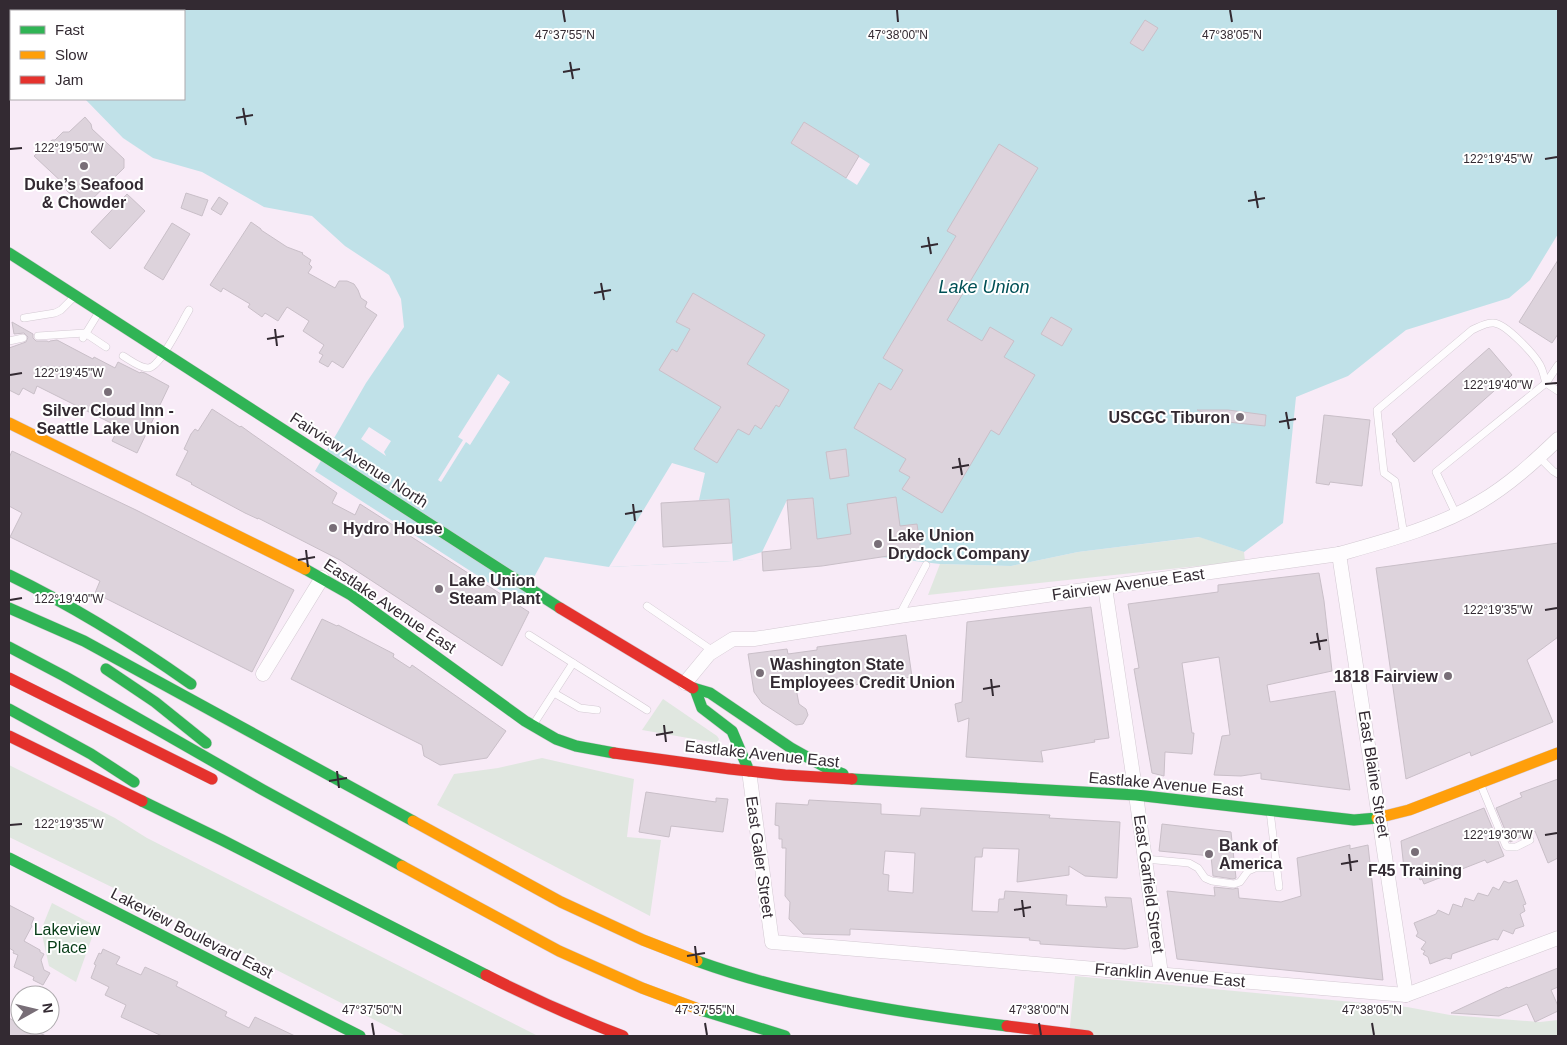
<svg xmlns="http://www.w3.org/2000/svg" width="1567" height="1045" font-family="Helvetica,sans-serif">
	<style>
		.green { fill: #e0e7e0 }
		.water { fill: #c0e1e8 }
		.pier { fill: #f8ebf7 }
		.building { fill: #ddd3dc; stroke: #c9bfc8; fill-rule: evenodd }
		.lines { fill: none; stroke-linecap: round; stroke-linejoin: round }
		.lane-casing { stroke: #d3c9d2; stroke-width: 8 }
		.street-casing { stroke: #d3c9d2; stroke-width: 15 }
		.fast-casing { stroke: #d3c9d2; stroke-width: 12 }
		.slow-casing { stroke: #d3c9d2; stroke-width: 12 }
		.jam-casing { stroke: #d3c9d2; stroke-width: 12 }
		.lane { stroke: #fefcfe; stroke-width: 7 }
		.street { stroke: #fefcfe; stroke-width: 14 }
		.fast { stroke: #30b455; stroke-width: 11 }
		.slow { stroke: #ff9f0a; stroke-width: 11 }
		.jam { stroke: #e5322d; stroke-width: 11 }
		.ticks { fill: none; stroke: #332a32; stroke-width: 2 }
		.poi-dot { fill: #786e77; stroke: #fff; stroke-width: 2 }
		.labels { text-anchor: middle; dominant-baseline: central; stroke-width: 4; stroke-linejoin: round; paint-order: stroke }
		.poi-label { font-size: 16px; font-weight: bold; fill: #332a32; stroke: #fff; text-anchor: start }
		.street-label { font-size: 16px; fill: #332a32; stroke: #fff }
		.park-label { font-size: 16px; fill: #063c16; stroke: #fff }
		.water-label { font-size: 18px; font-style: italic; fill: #005056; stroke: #fff }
		.ticks-label { font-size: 12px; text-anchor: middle; fill: #332a32; stroke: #fff; stroke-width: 4; stroke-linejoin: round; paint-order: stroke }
	</style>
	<rect width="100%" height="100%" fill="#f8ebf7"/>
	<g class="green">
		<polygon points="1200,537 1244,552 1245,561 928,595 940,564 1011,566 1078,552"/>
		<polygon points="663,699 717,736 719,739 717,743 642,730"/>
		<polygon points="542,758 634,779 627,837 661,840 650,916 437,805 454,774 498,768"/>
		<polygon points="9,765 115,818 147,838 538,1036 406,1036 165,913 9,837"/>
		<polygon points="52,903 96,926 76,982 49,966 41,930"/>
		<polygon points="1075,976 1407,1007 1450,1015 1540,1022 1558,1020 1558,1036 1069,1036"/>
	</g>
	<polygon class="water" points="9,9 1558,9 1558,234 1530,280 1509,298 1406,330 1348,376 1296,397 1283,523 1244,552 1199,537 1078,552 1011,566 940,564 838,552 732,561 609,567 545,557 520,603 315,471 366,383 404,327 401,299 389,275 345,246 312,216 264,207 202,172 153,158 123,138 85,99 184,99 184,11 11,11 11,54 9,55"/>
	<g class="pier">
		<polygon points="804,122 870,164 857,185 791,143"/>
		<polygon points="498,374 510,382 470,445 466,442 441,482 438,480 463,440 458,437"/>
		<polygon points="369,427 391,441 384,452 386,456 361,439"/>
		<polygon points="672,463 705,473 699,500 729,499 733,561 762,552 787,500 813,498 818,555 732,561 609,567"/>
	</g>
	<g class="building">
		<polygon points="1145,20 1158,28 1143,51 1130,43"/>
		<polygon points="85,117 91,124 92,129 124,159 124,168 83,208 73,200 72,195 67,191 66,186 34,156 52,140 55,140 63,132 69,132"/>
		<polygon points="804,122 859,156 846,178 791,143"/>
		<polygon points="999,144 1038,168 947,320 982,341 990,327 1014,341 1004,357 1035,375 999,435 991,430 942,513 902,489 910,477 899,471 906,459 854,428 879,383 891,390 903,370 883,358 956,236 947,231"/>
		<polygon points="186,193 208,200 202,216 181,208"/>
		<polygon points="127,194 145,211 110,249 91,232"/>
		<polygon points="219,197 228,203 221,215 211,209"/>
		<polygon points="251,222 261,229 261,230 287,247 303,253 302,254 311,260 309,264 312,267 308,273 335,288 339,281 347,281 354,284 358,290 361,298 367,302 365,307 377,315 343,368 332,361 328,367 319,362 323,355 319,353 324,345 303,331 309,321 287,307 278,321 265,313 262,317 248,307 250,304 223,288 221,292 210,285"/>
		<polygon points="172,223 190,234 163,280 144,268"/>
		<polygon points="1558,260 1558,334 1552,343 1519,322"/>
		<polygon points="693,293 765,335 747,364 789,390 779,407 776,405 761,429 755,425 749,435 738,429 717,463 694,449 721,407 659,370 672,349 677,352 690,329 676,322"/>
		<polygon points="1051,317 1072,329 1062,346 1041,334"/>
		<polygon points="12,322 33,334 33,338 36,341 47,341 49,342 50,341 57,340 93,359 94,357 115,368 118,362 140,373 141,372 145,373 169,386 137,453 112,441 119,427 37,386 34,394 23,388 19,395 9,390 9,348 26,342 28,337 24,333 14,334"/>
		<polygon points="1489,348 1512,375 1414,462 1396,441 1397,440 1392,434"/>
		<polygon points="212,409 240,427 241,426 252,434 337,493 332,503 355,515 360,504 529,612 502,666 340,560 258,518 258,519 245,513 191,484 192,483 176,475 188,451 184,449 191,434 195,429 198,431"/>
		<polygon points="1197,410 1228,410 1266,415 1265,426 1228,422"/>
		<polygon points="1324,415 1370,420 1362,486 1330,482 1329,485 1316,483"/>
		<polygon points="846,449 849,476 830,479 826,452"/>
		<polygon points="12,451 136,510 294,590 252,672 95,593 100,581 10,537 22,513 9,506 9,458"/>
		<polygon points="896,497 900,526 917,524 921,551 822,566 763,571 762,552 791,549 787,500 813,498 817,539 851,534 847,504"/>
		<polygon points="729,499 732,543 663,547 661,503"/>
		<polygon points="1558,543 1558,637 1527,660 1553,722 1471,756 1470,752 1406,779 1376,568"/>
		<polygon points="1319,573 1324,601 1332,671 1267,685 1270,702 1335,691 1350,790 1261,779 1261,773 1241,776 1214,775 1222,736 1230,735 1219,657 1182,663 1192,733 1194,733 1192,754 1165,752 1164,776 1152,773 1134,669 1139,668 1128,604 1218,592 1218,585"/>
		<polygon points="1091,607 1109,738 1094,740 1095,742 1041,751 1043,762 966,757 969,718 958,722 955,704 962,702 967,622"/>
		<polygon points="322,619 337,626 338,625 394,654 393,657 410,668 412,665 506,731 487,758 440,765 424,756 422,745 291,679"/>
		<polygon points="906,635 912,677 832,688 830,678 795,683 799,704 806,709 808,715 803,724 796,725 762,703 754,692 748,654 787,649 788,654 817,650 817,647"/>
		<polygon points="1558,779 1558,858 1548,863 1535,831 1510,842 1496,808 1522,797 1520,793"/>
		<polygon points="646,792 716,802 716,798 728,799 723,832 671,826 669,837 639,832"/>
		<path d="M809,800L881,804V814L920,816L921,808L1050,815L1049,818L1120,822L1117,878L1085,876L1069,866V875L1017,882L1019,849L983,848L982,857H975L972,911L998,912L999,899H1004L1005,891L1067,895L1066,905L1107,907L1105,897L1131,898L1138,947L1125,949L1040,944V941L1029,940L1030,938L850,929V935L803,934L789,919L790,902L785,896L786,848H782V839H779V826L775,825L776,803L808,805ZM885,851L915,853L913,893L888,891L889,875L883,874Z"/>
		<polygon points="1484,808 1504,856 1487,863 1485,860 1424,884 1422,879 1420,880 1417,873 1405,878 1401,841"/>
		<polygon points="1162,824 1231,832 1236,878 1233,879 1213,876 1211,856 1159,851"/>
		<polygon points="1350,845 1350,849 1368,845 1383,980 1177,959 1167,891 1215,896 1214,887 1233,889 1238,888 1239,898 1281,902 1301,896 1297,858"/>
		<polygon points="1517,880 1526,904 1523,905 1525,911 1520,914 1524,926 1515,929 1513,934 1503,930 1498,940 1494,939 1452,954 1451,959 1446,958 1430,964 1428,957 1423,954 1425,951 1421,949 1426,942 1416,936 1418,933 1414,923 1436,914 1438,910 1449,915 1453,904 1462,907 1465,898 1474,901 1478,893 1488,896 1493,887 1499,890 1504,881 1509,883"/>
		<polygon points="9,905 34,918 31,925 32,926 24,941 40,950 40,952 44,954 41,960 44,970 50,973 43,985 33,980 34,977 14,967 18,955 13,953 14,951 9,948"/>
		<polygon points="103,949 120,957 116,964 141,975 145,967 178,982 176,986 227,1012 225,1016 249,1028 255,1017 295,1036 162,1036 121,1017 126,1005 105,995 109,987 91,978 96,965 94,964 99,953 101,954"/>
		<polygon points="1558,968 1558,987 1551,990 1558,1006 1558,1011 1535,1022 1527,1004 1499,1016 1451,1013 1507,987 1508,988"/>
		<polygon points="9,1018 20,1024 20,1025 23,1025 46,1036 9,1036"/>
	</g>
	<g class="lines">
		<g class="lane-casing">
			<g id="lane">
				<polyline points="24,318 55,313 61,310 75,296"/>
				<polyline points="38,336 85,333 106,347"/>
				<polyline points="83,338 99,312"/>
				<polyline points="9,341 23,338"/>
				<path d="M123,356C130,360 140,368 148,368C160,368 182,321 189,310"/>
				<polyline points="1558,365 1546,383 1558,391"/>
				<polyline points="1539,457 1553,471 1558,474"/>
				<path d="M1404,535L1395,481L1384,473L1377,410L1472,330C1479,327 1486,322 1494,323C1506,324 1534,354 1540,365C1543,370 1544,377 1546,383L1436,472L1456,514"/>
				<polyline points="647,606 713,651"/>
				<polyline points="899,616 926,565"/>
				<polyline points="529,635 647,710"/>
				<polyline points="554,693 580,708 597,710"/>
				<polyline points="533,725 573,663"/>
				<polyline points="1480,783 1506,846 1508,847 1516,847 1530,840"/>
				<polyline points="1270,811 1279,887"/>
				<polyline points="1145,859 1189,863 1198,868 1205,878 1212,881 1234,884 1240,882 1248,871 1255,868 1277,868"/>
			</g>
		</g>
		<g class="street-casing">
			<g id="street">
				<polyline points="1339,554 1406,995"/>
				<polyline points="1105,587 1136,795 1161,974"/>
				<polyline points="263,674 322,578"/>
				<path d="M685,683L709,654L733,639H754L899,616L1339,554C1385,541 1439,527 1480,502C1509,485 1534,462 1558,439"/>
				<polyline points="749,771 772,942 1406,995 1558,938"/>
			</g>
		</g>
		<g class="fast-casing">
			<g id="fast">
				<polyline points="9,253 560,608"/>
				<polyline points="305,569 351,595 525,721 556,739 576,746 614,753"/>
				<path d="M9,575C73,606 133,643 191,684"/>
				<polyline points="9,608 84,641 413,821"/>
				<polyline points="9,647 64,676 263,790 402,866"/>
				<polyline points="106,669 155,702 206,743"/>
				<polyline points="693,688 710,693 791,748 825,767 843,774"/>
				<polyline points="695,689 702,708 732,731 749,771"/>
				<polyline points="9,709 91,754 134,782"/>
				<polyline points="852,779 1136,795 1354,820 1377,818"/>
				<polyline points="142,801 222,840 486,975"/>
				<polyline points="9,858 360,1036"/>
				<path d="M697,961C797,997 902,1013 1007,1026"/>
				<polyline points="701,1010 785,1036"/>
			</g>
		</g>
		<g class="slow-casing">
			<g id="slow">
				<polyline points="9,423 305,569"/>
				<polyline points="1377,818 1409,810 1558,753"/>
				<polyline points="413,821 561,902 643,940 697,961"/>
				<polyline points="402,866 559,951 642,988 701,1010"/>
			</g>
		</g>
		<g class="jam-casing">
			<g id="jam">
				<polyline points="560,608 693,688"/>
				<polyline points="9,678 212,779"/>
				<polyline points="9,736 142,801"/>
				<polyline points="614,753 730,769 785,775 852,779"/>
				<path d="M486,975C531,998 576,1018 623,1036"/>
				<polyline points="1007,1026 1088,1036"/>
			</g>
		</g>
		<use href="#lane" class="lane"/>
		<use href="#street" class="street"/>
		<use href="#fast" class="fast"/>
		<use href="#slow" class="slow"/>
		<use href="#jam" class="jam"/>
	</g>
	<path class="ticks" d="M563,10L565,22M897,10L898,22M1230,10L1232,22M570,62L573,79M563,72L580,69M243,108L246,125M236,118L253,115M10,149L22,148M1545,159L1557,157M1255,191L1258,208M1248,201L1265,198M928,237L931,254M921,247L938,244M601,283L604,300M594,293L611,290M275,329L277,346M267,339L284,336M10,375L22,373M1545,384L1557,383M1286,412L1289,429M1279,422L1296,419M959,458L962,475M952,468L969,465M633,504L635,521M625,514L642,511M306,550L308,567M298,560L315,557M10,600L22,598M1545,610L1557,608M1317,633L1320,650M1310,643L1327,640M991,679L993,696M983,689L1000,686M664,725L666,742M656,735L673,732M337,771L339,788M329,781L347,778M10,825L22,824M1545,835L1557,833M1349,854L1351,871M1341,864L1358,861M1022,900L1024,917M1014,910L1031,907M695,946L697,963M687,956L705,953M372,1023L374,1035M705,1023L707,1035M1039,1023L1041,1035M1372,1023L1374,1035"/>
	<g class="poi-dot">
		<circle cx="84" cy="166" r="5"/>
		<circle cx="108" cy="392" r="5"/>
		<circle cx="1240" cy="417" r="5"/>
		<circle cx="333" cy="528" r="5"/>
		<circle cx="878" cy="544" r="5"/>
		<circle cx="439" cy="589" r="5"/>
		<circle cx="760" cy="673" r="5"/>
		<circle cx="1448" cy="676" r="5"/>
		<circle cx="1415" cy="852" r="5"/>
		<circle cx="1209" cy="854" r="5"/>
	</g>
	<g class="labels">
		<g class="poi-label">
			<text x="84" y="184" text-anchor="middle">Duke’s Seafood<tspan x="84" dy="18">&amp; Chowder</tspan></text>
			<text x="108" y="410" text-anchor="middle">Silver Cloud Inn -<tspan x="108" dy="18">Seattle Lake Union</tspan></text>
			<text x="1230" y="417" text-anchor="end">USCGC Tiburon</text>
			<text x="343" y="528">Hydro House</text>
			<text x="888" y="535">Lake Union<tspan x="888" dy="18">Drydock Company</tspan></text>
			<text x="449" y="580">Lake Union<tspan x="449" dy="18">Steam Plant</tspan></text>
			<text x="770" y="664">Washington State<tspan x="770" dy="18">Employees Credit Union</tspan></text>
			<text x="1438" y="676" text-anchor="end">1818 Fairview</text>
			<text x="1219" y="845">Bank of<tspan x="1219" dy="18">America</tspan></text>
			<text x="1415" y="870" text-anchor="middle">F45 Training</text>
		</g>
		<g class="street-label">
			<text transform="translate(359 460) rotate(33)">Fairview Avenue North</text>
			<text transform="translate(1128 584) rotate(-8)">Fairview Avenue East</text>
			<text transform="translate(390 606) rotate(34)">Eastlake Avenue East</text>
			<text transform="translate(762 754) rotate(6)">Eastlake Avenue East</text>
			<text transform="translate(1374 774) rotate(81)">East Blaine Street</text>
			<text transform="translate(1166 784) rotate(5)">Eastlake Avenue East</text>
			<text transform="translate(760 857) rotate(82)">East Galer Street</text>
			<text transform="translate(1149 884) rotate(82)">East Garfield Street</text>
			<text transform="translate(192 933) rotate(27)">Lakeview Boulevard East</text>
			<text transform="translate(1170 975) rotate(5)">Franklin Avenue East</text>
		</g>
		<g class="park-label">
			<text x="67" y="929">Lakeview<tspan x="67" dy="18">Place</tspan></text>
		</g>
		<g class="water-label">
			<text x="984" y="287">Lake Union</text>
		</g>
	</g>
	<g class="ticks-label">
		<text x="565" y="39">47°37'55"N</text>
		<text x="898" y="39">47°38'00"N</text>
		<text x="1232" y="39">47°38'05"N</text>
		<text x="69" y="152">122°19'50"W</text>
		<text x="1498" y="163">122°19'45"W</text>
		<text x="69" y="377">122°19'45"W</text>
		<text x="1498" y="389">122°19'40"W</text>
		<text x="69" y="603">122°19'40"W</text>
		<text x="1498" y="614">122°19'35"W</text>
		<text x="69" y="828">122°19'35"W</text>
		<text x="1498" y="839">122°19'30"W</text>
		<text x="372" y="1014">47°37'50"N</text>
		<text x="705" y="1014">47°37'55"N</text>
		<text x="1039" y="1014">47°38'00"N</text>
		<text x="1372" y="1014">47°38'05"N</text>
	</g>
	<rect width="1567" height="1045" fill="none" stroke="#332a32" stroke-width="20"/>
	<rect x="10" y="10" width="175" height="90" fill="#ffffff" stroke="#adaaad"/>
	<rect x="20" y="26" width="25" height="8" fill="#30b455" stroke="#adaaad"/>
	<text x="55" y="35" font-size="15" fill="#332a32">Fast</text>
	<rect x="20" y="51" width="25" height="8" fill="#ff9f0a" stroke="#adaaad"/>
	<text x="55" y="60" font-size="15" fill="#332a32">Slow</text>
	<rect x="20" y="76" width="25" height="8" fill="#e5322d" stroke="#adaaad"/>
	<text x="55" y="85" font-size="15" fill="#332a32">Jam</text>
	<g transform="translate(35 1010) rotate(82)"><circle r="24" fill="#ffffff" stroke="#adaaad"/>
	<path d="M0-4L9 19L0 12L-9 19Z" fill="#786e77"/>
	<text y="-8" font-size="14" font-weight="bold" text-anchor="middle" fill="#332a32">N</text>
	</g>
</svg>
